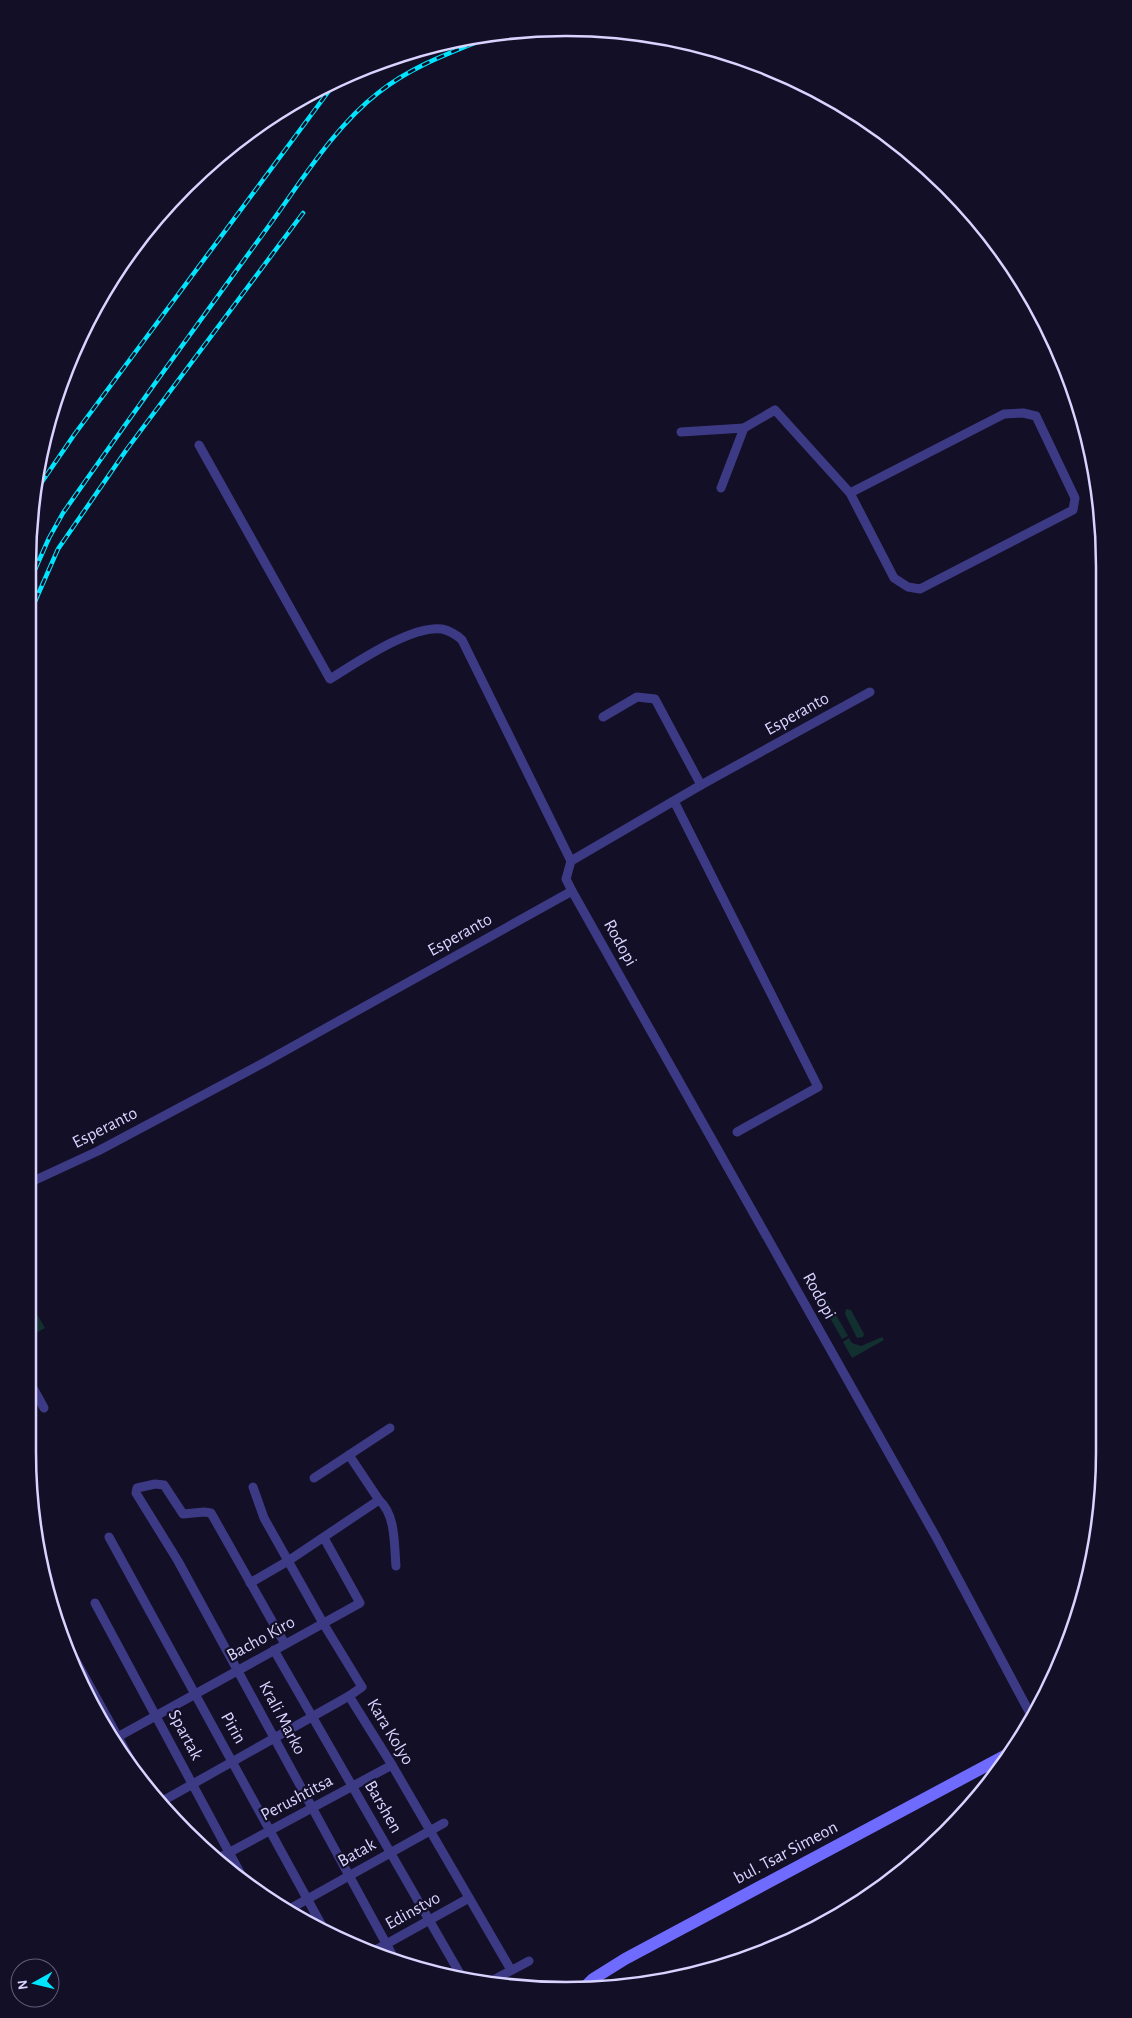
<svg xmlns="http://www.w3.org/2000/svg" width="1132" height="2018" font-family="'Alegreya Sans',sans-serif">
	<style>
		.green { fill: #12302f }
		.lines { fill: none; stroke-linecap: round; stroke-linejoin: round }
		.street { stroke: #3d3a85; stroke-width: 9 }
		.secondary { stroke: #6f6bff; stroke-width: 12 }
		.rail-casing { stroke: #00e5ff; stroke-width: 4.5 }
		.rail { stroke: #130f26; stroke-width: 2.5; stroke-dasharray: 8; stroke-linecap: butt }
		.labels { text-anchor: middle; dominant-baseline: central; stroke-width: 4.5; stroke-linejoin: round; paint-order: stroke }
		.street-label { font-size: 18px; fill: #d9d4ff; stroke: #130f26 }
		.rim { fill: none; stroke: #d9d4ff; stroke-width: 2.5 }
	</style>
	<rect width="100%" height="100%" fill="#130f26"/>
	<g class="green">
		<polygon points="823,1298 827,1299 848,1336 842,1339 821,1302"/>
		<polygon points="31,1304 45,1328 31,1336"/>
		<polygon points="846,1309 851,1310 864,1334 863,1337 857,1338 845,1314"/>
		<polygon points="882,1337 884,1340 852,1358 843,1342 849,1338 852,1343 861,1346"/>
	</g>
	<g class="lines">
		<g class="street">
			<polyline points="681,432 744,428"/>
			<path d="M199,445L330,679C356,663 411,625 442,629C448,630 457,635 462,640L571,861"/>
			<polyline points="721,488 744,428 775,410 850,493 1004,414 1023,413 1036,416 1075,498 1073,510 920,589 908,587 894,578 850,493"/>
			<polyline points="603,717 637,697 655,699 701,785"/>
			<polyline points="674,801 818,1087 737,1132"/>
			<polyline points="572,891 936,1537 1033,1719"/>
			<polyline points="31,1182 98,1151 265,1062 572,891 566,879 571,861 701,785 870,692"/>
			<polyline points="32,1386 44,1408"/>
			<polyline points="314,1478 349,1455"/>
			<polyline points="253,1487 264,1518 323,1623 362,1687 349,1696 392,1765 511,1970"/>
			<polyline points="379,1500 349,1455 390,1428"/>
			<polyline points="109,1537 327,1935"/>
			<path d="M250,1583L288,1561L379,1500C396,1515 394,1544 396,1566"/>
			<polyline points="95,1603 245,1882"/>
			<polyline points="285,1644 211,1513 204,1512 183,1514 164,1485 155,1484 137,1488 136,1493 178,1561 395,1960"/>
			<polyline points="65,1646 76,1661 146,1788"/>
			<polyline points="274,1650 463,1979"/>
			<polyline points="114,1739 360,1603 324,1538"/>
			<polyline points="159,1803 349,1696"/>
			<polyline points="217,1859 392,1765"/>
			<polyline points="286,1911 444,1823"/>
			<polyline points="372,1952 469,1898"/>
			<polyline points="486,1984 529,1961"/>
		</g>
		<polyline class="secondary" points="583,1989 593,1979 625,1959 1010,1753"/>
		<g class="rail-casing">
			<g id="rail">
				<polyline points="37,489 74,435 337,80"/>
				<path d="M29,583L49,538L63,513C130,417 199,322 268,227C301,182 334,127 378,93C413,65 455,51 497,34"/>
				<polyline points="29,615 58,549 127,449 303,213"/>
			</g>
		</g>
		<use href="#rail" class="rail"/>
	</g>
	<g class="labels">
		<g class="street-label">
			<text transform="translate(797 714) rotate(-29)">Esperanto</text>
			<text transform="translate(460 935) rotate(-29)">Esperanto</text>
			<text transform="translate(620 943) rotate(61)">Rodopi</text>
			<text transform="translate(105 1128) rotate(-27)">Esperanto</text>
			<text transform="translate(819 1296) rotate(61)">Rodopi</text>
			<text transform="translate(261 1639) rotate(-29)">Bacho Kiro</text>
			<text transform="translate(282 1718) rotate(62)">Krali Marko</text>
			<text transform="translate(233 1728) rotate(61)">Pirin</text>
			<text transform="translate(390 1732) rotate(59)">Kara Kolyo</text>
			<text transform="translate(185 1735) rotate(62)">Spartak</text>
			<text transform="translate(297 1798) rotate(-28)">Perushtitsa</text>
			<text transform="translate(383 1807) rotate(60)">Barshen</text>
			<text transform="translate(357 1853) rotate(-29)">Batak</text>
			<text transform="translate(786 1853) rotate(-28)">bul. Tsar Simeon</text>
			<text transform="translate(413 1911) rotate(-29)">Edinstvo</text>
		</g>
	</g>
	<path d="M0 0H1132V2018H0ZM566 36H566A530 530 0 0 1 1096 566V1452A530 530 0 0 1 566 1982H566A530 530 0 0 1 36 1452V566A530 530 0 0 1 566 36Z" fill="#130f26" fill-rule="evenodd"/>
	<path class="rim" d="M566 36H566A530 530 0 0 1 1096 566V1452A530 530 0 0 1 566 1982H566A530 530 0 0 1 36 1452V566A530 530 0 0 1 566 36Z"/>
	<g transform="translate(35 1983) rotate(262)"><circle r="24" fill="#130f26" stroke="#625e7d"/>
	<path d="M0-4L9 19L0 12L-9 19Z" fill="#00e5ff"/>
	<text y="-8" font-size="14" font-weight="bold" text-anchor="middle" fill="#d9d4ff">N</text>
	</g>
</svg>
